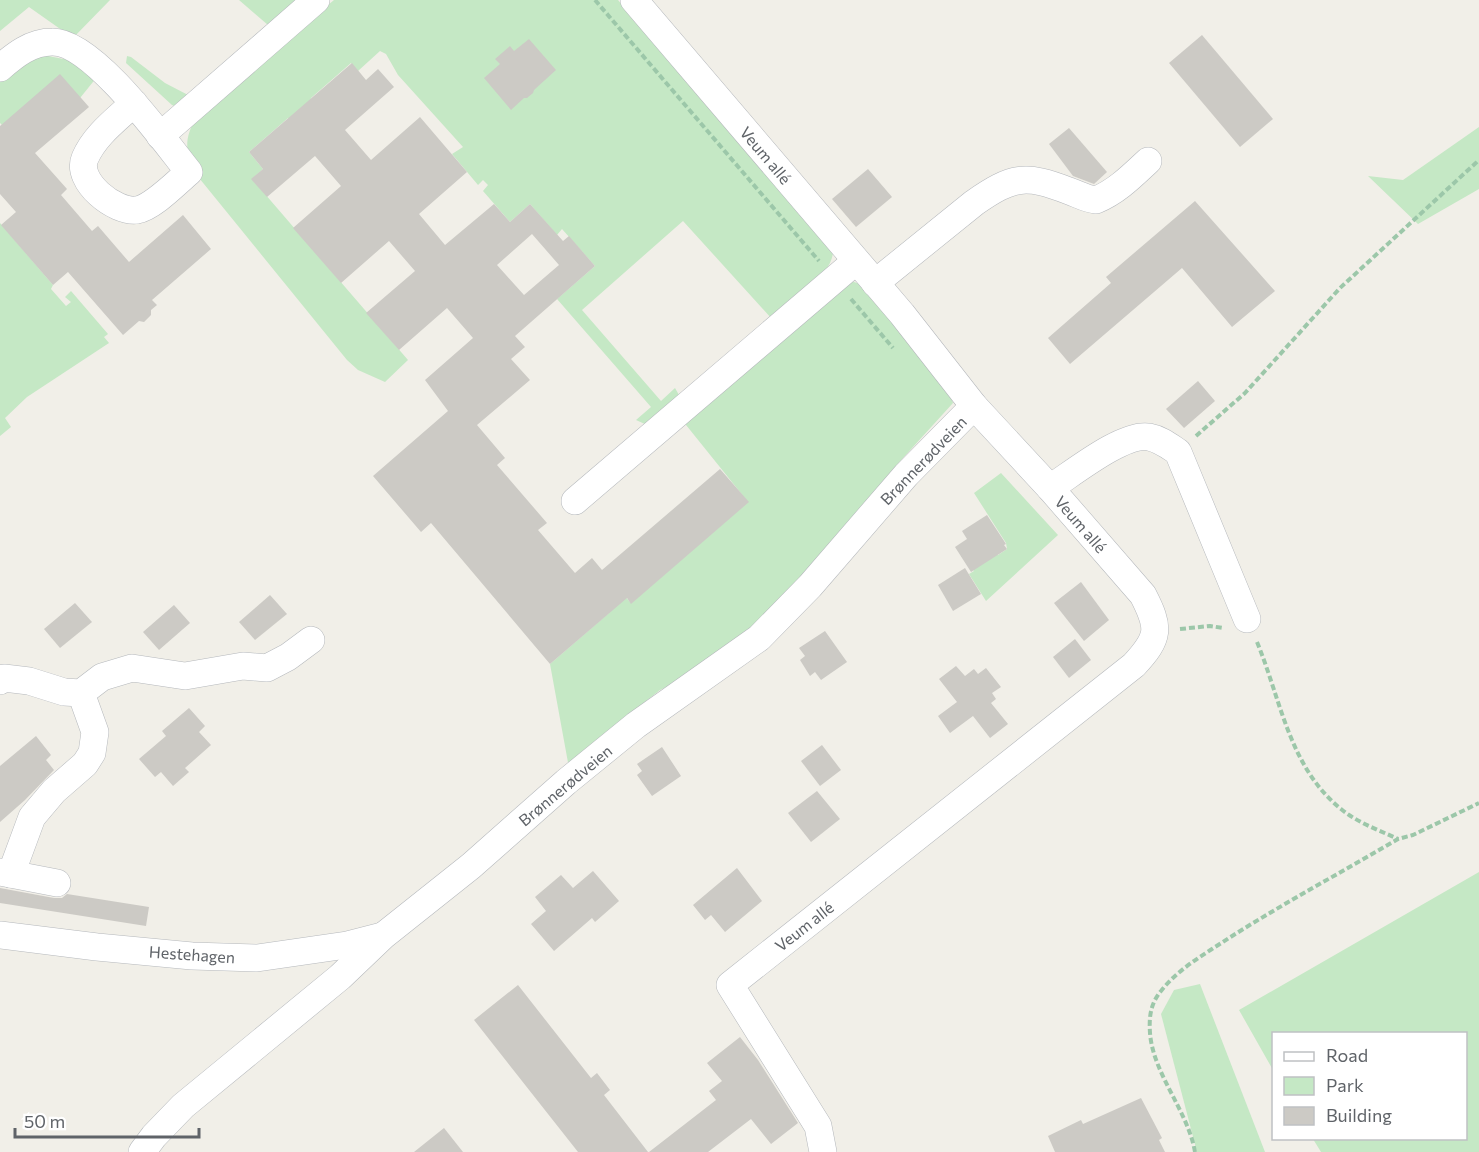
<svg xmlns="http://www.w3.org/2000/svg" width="1479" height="1152" font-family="Commissioner,sans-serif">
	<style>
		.green { fill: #c5e8c5 }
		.building { fill: #cccac5; fill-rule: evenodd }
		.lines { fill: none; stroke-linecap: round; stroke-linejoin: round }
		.minor-casing { stroke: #b5b8bc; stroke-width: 28 }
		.path { stroke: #9cc7a9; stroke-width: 4; stroke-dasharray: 6 3; stroke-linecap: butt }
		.minor { stroke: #fff; stroke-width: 27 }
		.labels { text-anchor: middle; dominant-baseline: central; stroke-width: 4.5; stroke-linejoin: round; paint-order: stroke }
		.street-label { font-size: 16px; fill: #5f6368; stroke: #fff }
	</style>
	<rect width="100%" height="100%" fill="#f1efe8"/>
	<g class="green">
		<polygon points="0,0 110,0 73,38 29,7 0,31"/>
		<polygon points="239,0 305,0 268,25"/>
		<path d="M334,0H618L833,253C830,278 790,303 772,319L683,221L582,310L661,401L675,388L679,395L647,425L636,420L651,407L557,299L595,266L562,229L557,235L530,204L510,222L483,191L488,185L483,180L478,185L452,154L463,147L398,75L386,54L380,51L358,71L351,63L311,98L303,134L288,118L249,152L263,169L252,179L408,360L385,382L358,370L347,360L195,173C185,150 184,140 196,117Z"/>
		<polygon points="48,56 69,60 97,77 80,98 2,125 0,123 0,78 37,57"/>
		<polygon points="127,56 131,57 165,83 190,96 179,108 172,105 126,63"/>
		<polygon points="1479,127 1479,189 1418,224 1368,176 1403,180"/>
		<polygon points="0,223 53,285 51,289 66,306 71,302 65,297 71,291 108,334 104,337 109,343 27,397 5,418 11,427 0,436"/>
		<polygon points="854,282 863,285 948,388 953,403 893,469 849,529 779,611 679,681 660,690 621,721 569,768 550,664 609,613 622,593 631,603 748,502 682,420 845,283"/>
		<polygon points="1001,473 1058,535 986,601 969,574 974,571 961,556 969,551 998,555 1007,549 1006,543 974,493"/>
		<polygon points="1479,872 1479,1152 1321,1152 1313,1139 1466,1138 1466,1034 1274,1034 1273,1070 1239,1010"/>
		<polygon points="1200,984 1265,1152 1197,1152 1161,1014 1174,990"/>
	</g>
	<g class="building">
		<polygon points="1202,35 1273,119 1240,147 1169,63"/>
		<polygon points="529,39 556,70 534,90 533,93 527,98 524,98 511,110 484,78 500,64 495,59 510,46 514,51"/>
		<path d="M352,63L366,80L378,69L394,87L345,130L371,160L420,117L467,172L419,214L445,245L494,204L510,222L530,204L563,241L569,236L595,266L515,336L525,347L511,359L530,380L477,425L505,458L497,465L547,523L538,530L575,573L592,558L602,570L720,469L749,502L631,604L627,598L550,664L431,523L421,532L373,476L448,411L425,380L473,338L447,308L399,350L366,313L415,271L389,241L341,283L293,228L341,186L315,156L267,197L251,179L263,169L249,152ZM532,234L559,265L524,295L497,265Z"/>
		<polygon points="60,74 89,107 35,153 67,189 61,195 92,231 98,226 129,262 183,215 211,249 152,300 157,305 151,310 151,315 144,322 139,321 123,335 68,272 53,285 1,225 16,212 0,194 0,126"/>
		<polygon points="1069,128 1107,172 1094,184 1073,176 1049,144"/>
		<polygon points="868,169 892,197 856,227 832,199"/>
		<polygon points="1195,201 1275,291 1232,327 1182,268 1070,364 1048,338 1111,283 1106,277"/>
		<polygon points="1198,381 1215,401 1184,428 1166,409"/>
		<polygon points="987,515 1006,544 1004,545 1007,549 971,572 955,547 967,539 962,531"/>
		<polygon points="965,568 981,594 953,611 938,585"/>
		<polygon points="1081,582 1109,620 1084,641 1054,603"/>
		<polygon points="270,595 287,614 255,640 239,622"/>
		<polygon points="75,603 92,622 60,648 44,629"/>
		<polygon points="174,605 190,623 159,650 143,632"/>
		<polygon points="825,631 847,662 821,680 815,672 810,676 800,660 805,656 799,648"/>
		<polygon points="1075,639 1091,660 1069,678 1053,657"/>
		<polygon points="956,666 965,676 974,669 978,674 986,668 1001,687 992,693 996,699 991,703 1008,724 990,738 973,716 950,733 938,716 957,702 939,679"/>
		<polygon points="189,708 205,726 199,732 211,745 185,768 189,772 173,786 161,772 155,777 139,759 166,736 162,731"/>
		<polygon points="36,736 51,755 46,760 54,770 25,800 0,822 0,766"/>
		<polygon points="822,745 841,770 820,786 801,761"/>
		<polygon points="662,747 681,776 652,796 637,775 642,771 637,764"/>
		<polygon points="817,791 840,819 811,842 788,813"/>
		<polygon points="737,868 762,901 725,932 711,915 705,920 693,905"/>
		<polygon points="593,871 619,901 595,922 592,918 554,951 531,924 546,911 535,897 561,875 573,888"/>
		<polygon points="0,888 54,898 62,898 67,894 149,907 146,926 0,903"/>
		<polygon points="518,985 591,1078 597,1073 610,1090 604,1095 648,1152 578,1152 474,1020"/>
		<polygon points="740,1037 758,1060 798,1123 771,1144 751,1119 708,1152 649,1152 716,1100 709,1091 722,1081 707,1063"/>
		<polygon points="1141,1098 1162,1138 1159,1140 1165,1152 1055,1152 1048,1136 1081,1120 1083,1124"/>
		<polygon points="444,1128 463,1152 414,1152"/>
	</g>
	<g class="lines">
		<g class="minor-casing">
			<g id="minor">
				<path d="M634,0L902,314L974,406L1050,488L1143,595C1160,628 1160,637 1134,665L730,985L818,1126L823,1152"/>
				<path d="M0,68C15,55 31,42 52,42C93,41 164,141 189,172C176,183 153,207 137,210C115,213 75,181 85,158C95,135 116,120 134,103"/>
				<polyline points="160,136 316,0"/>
				<path d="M875,283L974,203C1013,176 1025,174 1069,191C1078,194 1086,199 1096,200C1116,192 1132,176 1148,161"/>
				<path d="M1050,488C1072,474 1124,432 1149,437C1160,439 1169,446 1178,452L1247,619"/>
				<polyline points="575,501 856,261"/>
				<polyline points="0,681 4,678 29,681 64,692 81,693 102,677 132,668 185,676 243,666 267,668 288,657 311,640"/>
				<polyline points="0,872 57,883"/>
				<polyline points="11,874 32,817 54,791 85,764 92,753 95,732 81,693"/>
				<polyline points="0,935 97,947 192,956 257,958 347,945 382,936"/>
				<polyline points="142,1152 154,1136 183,1106 340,977 383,936 471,866 566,782 636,725 759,638 810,586 906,475 974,406"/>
			</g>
		</g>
		<g class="path">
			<polyline points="595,0 819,261"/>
			<polyline points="851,299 893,348"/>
			<polyline points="1196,436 1245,393 1340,288 1479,160"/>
			<polyline points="1180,629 1210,626 1223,628"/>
			<path d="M1257,642C1281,700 1289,767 1341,809C1358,823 1379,830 1398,839"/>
			<path d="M1195,1152C1188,1111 1153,1074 1150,1033C1149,1018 1150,1004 1161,991C1179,968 1205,954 1229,938C1284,903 1342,872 1398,839L1413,835L1479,803"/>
		</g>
		<use href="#minor" class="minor"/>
	</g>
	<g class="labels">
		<g class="street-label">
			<text transform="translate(766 155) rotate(50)">Veum allé</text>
			<text transform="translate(923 460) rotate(-46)">Brønnerødveien</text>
			<text transform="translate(1081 524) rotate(49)">Veum allé</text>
			<text transform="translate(565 785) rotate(-40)">Brønnerødveien</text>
			<text transform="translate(804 926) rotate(-38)">Veum allé</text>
			<text transform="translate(192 954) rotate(4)">Hestehagen</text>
		</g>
	</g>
	<rect x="1272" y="1032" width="195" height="108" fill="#ffffff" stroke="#bfc1c3" stroke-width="1.5"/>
	<rect x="1284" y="1052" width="30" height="9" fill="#ffffff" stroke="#bfc1c3" stroke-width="1.5"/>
	<text x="1326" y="1062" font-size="18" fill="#5f6368">Road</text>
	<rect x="1284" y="1077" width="30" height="18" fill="#c5e8c5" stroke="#bfc1c3" stroke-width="1.5"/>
	<text x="1326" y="1092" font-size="18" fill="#5f6368">Park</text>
	<rect x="1284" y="1107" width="30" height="18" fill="#cccac5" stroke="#bfc1c3" stroke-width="1.5"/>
	<text x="1326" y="1122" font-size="18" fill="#5f6368">Building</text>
	<path d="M15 1128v9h184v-9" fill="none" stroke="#5f6368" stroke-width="3"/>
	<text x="24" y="1128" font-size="18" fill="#5f6368" stroke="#ffffff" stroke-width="4.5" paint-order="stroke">50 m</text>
</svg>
